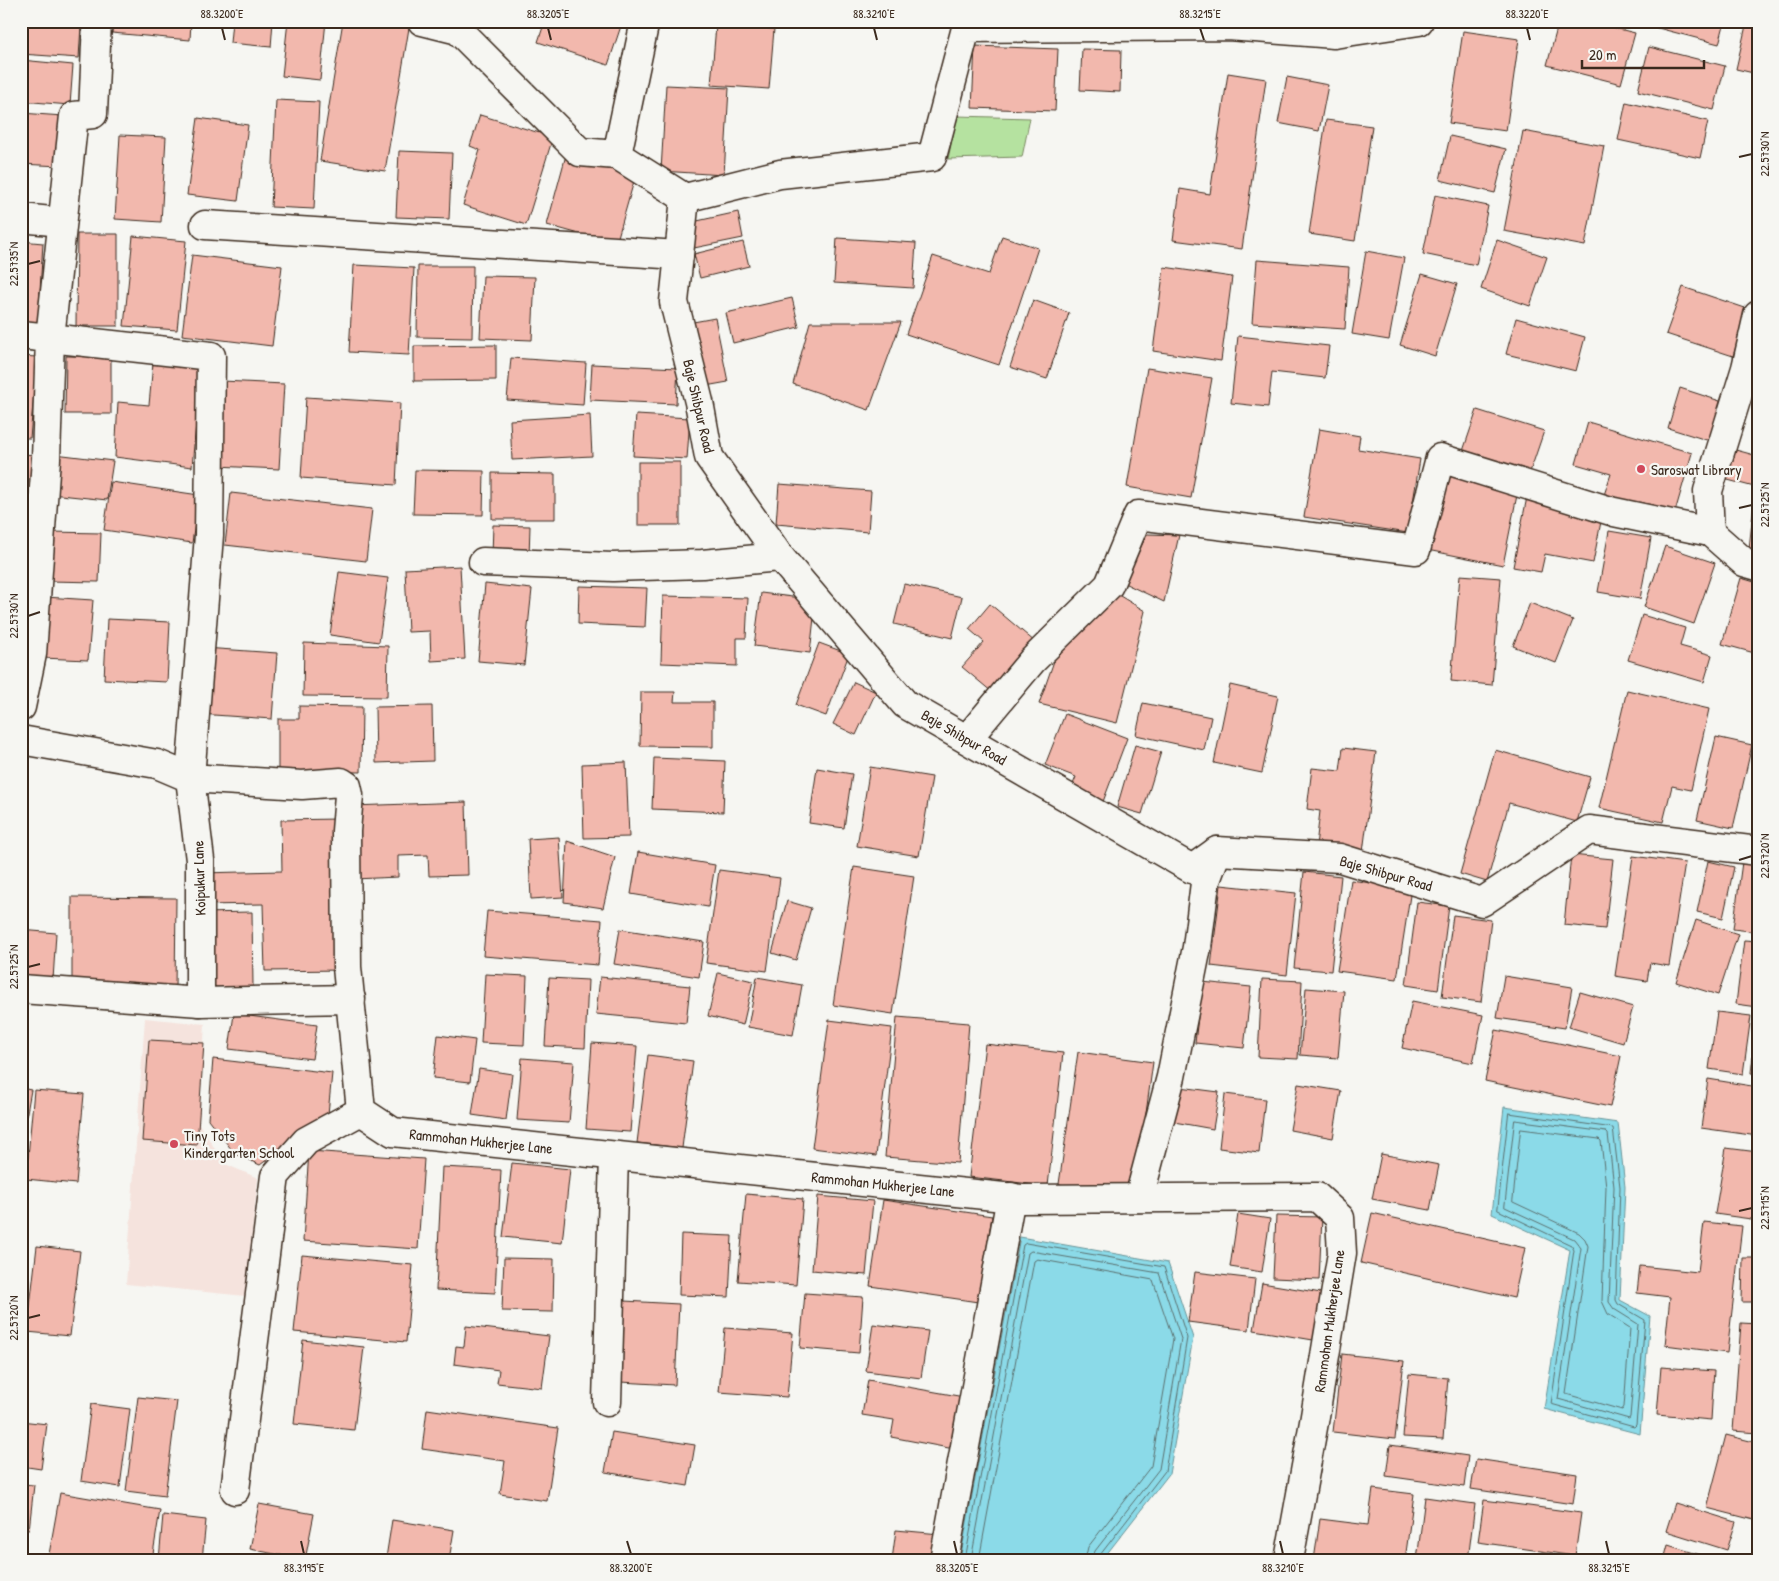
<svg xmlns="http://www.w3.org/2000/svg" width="1779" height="1581" font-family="'Patrick Hand',sans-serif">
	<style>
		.built { fill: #f5e3dd }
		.green { fill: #b5e2a0; stroke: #78865f }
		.water { fill: #8bdae8; stroke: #6b9497 }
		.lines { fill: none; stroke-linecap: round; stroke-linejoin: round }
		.shore { stroke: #5b706f; stroke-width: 1 }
		.building { fill: #f2b8ad; stroke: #3b2a1e }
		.minor-casing { stroke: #3b2a1e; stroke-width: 31 }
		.minor { stroke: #f6f6f2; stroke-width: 28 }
		.ticks { fill: none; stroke: #3b2a1e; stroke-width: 2 }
		.poi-dot { fill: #d1495b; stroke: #f6f6f2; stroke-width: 2 }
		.labels { text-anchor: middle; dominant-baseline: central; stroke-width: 4.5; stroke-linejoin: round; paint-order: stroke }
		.street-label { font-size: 15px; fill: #3b2a1e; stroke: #f6f6f2 }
		.poi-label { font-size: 15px; fill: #3b2a1e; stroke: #f6f6f2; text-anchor: start }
		.neatline { fill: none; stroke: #3b2a1e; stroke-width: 2 }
		.ticks-label { font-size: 12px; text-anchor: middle; fill: #3b2a1e }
	</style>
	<rect width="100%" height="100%" fill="#f6f6f2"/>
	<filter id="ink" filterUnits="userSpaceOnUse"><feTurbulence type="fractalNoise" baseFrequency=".02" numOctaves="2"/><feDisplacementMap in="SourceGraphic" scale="10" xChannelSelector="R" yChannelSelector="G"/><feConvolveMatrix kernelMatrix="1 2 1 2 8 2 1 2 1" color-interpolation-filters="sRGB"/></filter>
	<g filter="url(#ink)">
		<polygon class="built" points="145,1018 205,1024 199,1124 225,1164 258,1178 245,1296 126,1284"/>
		<polygon class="green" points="957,116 1030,118 1022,157 948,159"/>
		<g class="water">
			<polygon points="1504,1107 1618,1123 1625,1187 1620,1300 1650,1316 1640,1434 1544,1409 1570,1250 1492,1214"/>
			<polygon points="1020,1237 1168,1263 1193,1338 1169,1474 1102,1560 960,1560"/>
		</g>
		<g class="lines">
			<g class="shore">
				<polygon points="1509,1113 1613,1128 1620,1187 1616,1300 1618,1304 1645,1320 1636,1425 1634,1427 1551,1404 1574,1250 1571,1245 1498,1210"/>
				<polygon points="1515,1120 1606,1132 1608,1134 1614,1187 1609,1302 1614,1309 1638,1324 1630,1417 1629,1419 1558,1399 1581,1248 1574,1239 1505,1207"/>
				<polygon points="1521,1129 1599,1139 1601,1141 1606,1187 1602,1301 1608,1314 1630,1328 1624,1407 1622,1410 1566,1394 1588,1246 1585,1239 1579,1233 1513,1202"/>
				<polyline points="965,1560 1023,1245 1026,1243 1164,1267 1187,1338 1165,1471 1100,1555 1099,1560"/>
				<polyline points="971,1560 1028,1253 1031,1251 1159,1273 1181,1339 1159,1469 1095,1551 1092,1560"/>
				<polyline points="979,1560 1034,1261 1037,1259 1153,1280 1173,1339 1151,1466 1088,1547 1085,1560"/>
			</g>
		</g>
		<g class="building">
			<polygon points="113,21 191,21 190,40 112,33"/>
			<polygon points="232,21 273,21 271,47 230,43"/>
			<polygon points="288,21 326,21 320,80 282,76"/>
			<polygon points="343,21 364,21 409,28 385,171 320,161"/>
			<polygon points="545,21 618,21 622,23 608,65 538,42"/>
			<polygon points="1559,21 1587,21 1635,33 1621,84 1547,65"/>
			<polygon points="1655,21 1725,21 1719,44 1654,27"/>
			<polygon points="1747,21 1758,21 1758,74 1736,69"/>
			<polygon points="21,22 81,25 79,58 21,54"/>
			<polygon points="716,25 774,29 769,89 711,85"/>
			<polygon points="1463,31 1519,39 1506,131 1449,123"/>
			<polygon points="975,46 1058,49 1055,111 972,108"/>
			<polygon points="1649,47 1725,66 1714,110 1638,91"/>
			<polygon points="1082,49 1121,50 1120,92 1080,90"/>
			<polygon points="21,60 73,65 70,105 21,101"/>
			<polygon points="1228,73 1266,79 1242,249 1173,240 1180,189 1210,194"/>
			<polygon points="1287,77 1328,85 1319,131 1278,123"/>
			<polygon points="666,85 729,88 724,175 661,171"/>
			<polygon points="276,100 319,102 314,209 271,207"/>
			<polygon points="1626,102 1708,121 1700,158 1618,140"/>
			<polygon points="21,113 63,116 60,166 21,164"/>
			<polygon points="480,115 553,137 526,225 463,205 480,150 470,146"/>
			<polygon points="198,118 248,125 238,201 187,195"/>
			<polygon points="1326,120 1372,126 1355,241 1309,234"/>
			<polygon points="1523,131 1604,146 1585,246 1504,231"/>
			<polygon points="120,135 166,137 161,222 115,219"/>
			<polygon points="1450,136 1506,149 1495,193 1440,180"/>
			<polygon points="399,151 452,153 449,219 396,217"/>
			<polygon points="566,155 636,174 616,244 547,225"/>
			<polygon points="1435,195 1488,206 1476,265 1423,254"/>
			<polygon points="738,212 743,238 694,248 688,223"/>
			<polygon points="77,234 118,234 118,326 76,326"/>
			<polygon points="133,236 186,241 177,330 124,326"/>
			<polygon points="1002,236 1038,248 999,365 906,334 933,256 989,274"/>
			<polygon points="837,238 916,243 913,288 834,283"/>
			<polygon points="1497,240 1547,257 1530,306 1481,289"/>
			<polygon points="21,241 43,243 38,322 21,321"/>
			<polygon points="743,242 749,266 700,278 694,254"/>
			<polygon points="1366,251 1404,258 1389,340 1352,334"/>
			<polygon points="192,255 282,266 272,346 182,335"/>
			<polygon points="1257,260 1349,267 1345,329 1252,323"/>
			<polygon points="354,265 414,268 409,355 349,352"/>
			<polygon points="418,266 473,266 472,338 417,337"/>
			<polygon points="1164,267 1232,277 1221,361 1153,351"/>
			<polygon points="1422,274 1457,284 1435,356 1400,345"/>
			<polygon points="483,276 535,277 532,340 480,338"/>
			<polygon points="1683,287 1748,309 1733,356 1666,334"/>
			<polygon points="792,298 799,327 733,343 726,313"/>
			<polygon points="1033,300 1069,313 1047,379 1010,367"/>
			<polygon points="715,318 728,382 700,387 688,323"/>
			<polygon points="1516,318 1585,337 1576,371 1506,354"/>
			<polygon points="810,322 901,322 869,410 793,384"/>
			<polygon points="1238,336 1329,346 1325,378 1272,372 1268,407 1231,403"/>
			<polygon points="496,345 496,380 414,381 414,346"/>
			<polygon points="21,356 37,357 30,438 21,438"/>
			<polygon points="66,356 111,356 111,414 65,414"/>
			<polygon points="511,358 586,363 583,405 507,400"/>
			<polygon points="153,363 201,367 192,467 115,457 118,402 149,405"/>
			<polygon points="592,364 678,368 676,404 590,400"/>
			<polygon points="1147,368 1212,378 1191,498 1127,487"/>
			<polygon points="222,381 284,384 279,469 217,466"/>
			<polygon points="1680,388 1726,403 1713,442 1668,428"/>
			<polygon points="306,397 400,403 396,485 301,478"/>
			<polygon points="1477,410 1544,431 1529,475 1462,454"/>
			<polygon points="590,415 592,456 512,460 510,420"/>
			<polygon points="636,415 690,418 687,459 633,456"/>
			<polygon points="1588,422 1692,453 1673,519 1603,498 1611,474 1576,464"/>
			<polygon points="1319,429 1360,436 1358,449 1420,459 1408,533 1304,517"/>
			<polygon points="1732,449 1758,456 1758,488 1724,479"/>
			<polygon points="21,454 37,455 30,555 21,555"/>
			<polygon points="55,454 113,461 107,500 51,494"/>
			<rect x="638" y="462" width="42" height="63"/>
			<polygon points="415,470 484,471 483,515 413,514"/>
			<polygon points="1443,470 1519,485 1503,565 1427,550"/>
			<polygon points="492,473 555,474 555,519 492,519"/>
			<polygon points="111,482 199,495 192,543 104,530"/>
			<polygon points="779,484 871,491 868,532 776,524"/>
			<polygon points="231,493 372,509 366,561 225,545"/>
			<polygon points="1527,497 1603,511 1593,563 1545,554 1541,572 1513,567"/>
			<polygon points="1754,503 1758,503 1758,550 1749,549"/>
			<polygon points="493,525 530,526 529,556 492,555"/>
			<polygon points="1609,531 1651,538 1640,599 1598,592"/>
			<polygon points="50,532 101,533 99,582 48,581"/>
			<polygon points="1147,534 1179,535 1164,602 1124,583"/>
			<polygon points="1665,546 1715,563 1694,624 1644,607"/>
			<polygon points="460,566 465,659 431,661 430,631 408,632 405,569"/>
			<polygon points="339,572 388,578 379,642 330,635"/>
			<polygon points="1460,575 1501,578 1492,685 1451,681"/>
			<polygon points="1741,578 1758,583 1758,654 1722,644"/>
			<polygon points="485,584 532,589 524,665 478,661"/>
			<polygon points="904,584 962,597 952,638 894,624"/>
			<polygon points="579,586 647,588 645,627 578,624"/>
			<polygon points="761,593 816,600 810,653 754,646"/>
			<polygon points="1115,593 1145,611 1117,723 1039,704 1062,638"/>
			<polygon points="663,596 748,598 746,638 737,638 737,666 661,663"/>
			<polygon points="45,597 93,600 88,660 42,658"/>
			<polygon points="1530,603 1573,620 1556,663 1513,646"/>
			<polygon points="990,604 1035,642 992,692 962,667 984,642 969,629"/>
			<polygon points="1642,615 1685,628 1680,646 1712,655 1704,682 1628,660"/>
			<polygon points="107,619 170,622 167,682 104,679"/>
			<polygon points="304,643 388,646 387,697 303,696"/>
			<polygon points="819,643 849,654 826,716 796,705"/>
			<polygon points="204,648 277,653 272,719 199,714"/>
			<polygon points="854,682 876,692 856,735 833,724"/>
			<polygon points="1230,685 1278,696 1262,773 1214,763"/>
			<polygon points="1627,690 1709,709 1691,790 1672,786 1663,822 1599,808"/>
			<polygon points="641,692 675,692 674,702 713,702 713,747 640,746"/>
			<polygon points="1143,703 1211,717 1204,750 1136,735"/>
			<polygon points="299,706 362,707 361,772 278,771 278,719 299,719"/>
			<polygon points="432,706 433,761 376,763 375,707"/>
			<polygon points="1065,714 1127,738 1101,807 1069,794 1076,777 1045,765"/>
			<polygon points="1716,737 1752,745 1733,828 1697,820"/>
			<polygon points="1135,745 1161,752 1142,814 1117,807"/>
			<polygon points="1343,748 1376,752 1363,852 1316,846 1320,811 1307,809 1312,768 1340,771"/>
			<polygon points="1495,750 1590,777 1577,822 1509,803 1487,882 1460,874"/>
			<polygon points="654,758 725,761 723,812 652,809"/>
			<polygon points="626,762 629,837 584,838 582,764"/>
			<polygon points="870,767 932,777 919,856 857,846"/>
			<polygon points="817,768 852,774 844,828 809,823"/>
			<polygon points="466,802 468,875 429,876 428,855 398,856 398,877 354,879 352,806"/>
			<polygon points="338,819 342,970 265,971 263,904 202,905 201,873 282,871 281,820"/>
			<polygon points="559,837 563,897 531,899 528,839"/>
			<polygon points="567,841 615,857 603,908 564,902"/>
			<polygon points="638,852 715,865 708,907 631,894"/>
			<polygon points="1571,855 1613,859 1605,929 1564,925"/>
			<polygon points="1633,856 1685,863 1669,966 1650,963 1647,981 1615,976"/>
			<polygon points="1708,861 1734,867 1723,918 1697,912"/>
			<polygon points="1742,862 1758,864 1758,932 1733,929"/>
			<polygon points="854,867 914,876 893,1014 833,1005"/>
			<polygon points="719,870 780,878 767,971 706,963"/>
			<polygon points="1304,872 1341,876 1331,971 1294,968"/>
			<polygon points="1351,880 1411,889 1397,979 1337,971"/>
			<polygon points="1221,885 1296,893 1287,975 1211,966"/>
			<polygon points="72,897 176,898 175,989 72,988"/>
			<polygon points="787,901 811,908 796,960 772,953"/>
			<polygon points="1417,902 1449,906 1438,990 1406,985"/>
			<polygon points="487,911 602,920 598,965 483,956"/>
			<polygon points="252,912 253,987 203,987 202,913"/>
			<polygon points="1453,915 1491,920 1481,1002 1442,997"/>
			<polygon points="1696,920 1738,934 1718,995 1676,982"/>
			<polygon points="620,929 704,942 699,977 614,964"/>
			<polygon points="21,930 56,933 53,980 21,978"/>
			<polygon points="1744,940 1758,941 1758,1007 1736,1004"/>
			<polygon points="718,973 753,981 743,1025 708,1016"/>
			<polygon points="485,974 527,976 524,1045 481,1043"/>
			<polygon points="1504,976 1572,987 1565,1028 1497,1018"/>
			<polygon points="600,977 690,986 686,1023 596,1014"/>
			<polygon points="757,977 802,985 793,1035 748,1027"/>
			<polygon points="549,978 588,980 585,1048 545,1046"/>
			<polygon points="1262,979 1302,981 1298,1059 1258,1057"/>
			<polygon points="1202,982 1251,987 1244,1048 1195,1043"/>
			<polygon points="1306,988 1344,991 1338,1058 1300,1055"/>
			<polygon points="1580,992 1633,1007 1623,1043 1569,1027"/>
			<polygon points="1412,1001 1483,1015 1473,1063 1402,1048"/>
			<polygon points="1717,1012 1751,1016 1743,1074 1709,1069"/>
			<polygon points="234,1014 317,1025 312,1059 229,1049"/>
			<polygon points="897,1017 969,1023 958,1163 885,1157"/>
			<polygon points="829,1020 892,1028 876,1156 812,1148"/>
			<polygon points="1757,1020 1758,1020 1758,1074 1751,1073"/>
			<polygon points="1496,1030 1621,1056 1610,1107 1485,1081"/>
			<polygon points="438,1035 475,1040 470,1082 433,1078"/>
			<polygon points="149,1040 204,1043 197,1145 142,1141"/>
			<polygon points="592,1043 637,1046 630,1132 586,1129"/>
			<polygon points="985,1044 1063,1053 1048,1186 969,1177"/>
			<polygon points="1078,1052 1153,1062 1135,1194 1059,1184"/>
			<polygon points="648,1055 693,1061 682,1148 637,1143"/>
			<polygon points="522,1058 574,1062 569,1123 517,1120"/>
			<polygon points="213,1059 332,1073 328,1114 260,1165 235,1154 208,1119"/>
			<polygon points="479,1069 512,1074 506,1120 472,1115"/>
			<polygon points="1708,1079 1758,1087 1758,1136 1701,1128"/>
			<polygon points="1298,1084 1341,1091 1333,1138 1290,1130"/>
			<polygon points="1180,1087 1219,1092 1213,1129 1174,1122"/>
			<polygon points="21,1088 31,1090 21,1146"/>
			<polygon points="34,1090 84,1094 76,1184 26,1179"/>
			<polygon points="1225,1094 1265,1099 1259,1153 1219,1148"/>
			<polygon points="1726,1148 1758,1152 1758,1220 1715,1214"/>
			<polygon points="309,1151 424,1159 418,1249 303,1241"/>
			<polygon points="1381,1154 1439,1165 1430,1210 1372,1199"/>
			<polygon points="512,1163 570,1169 562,1243 503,1237"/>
			<polygon points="442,1167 501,1170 495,1293 436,1290"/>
			<polygon points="746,1194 803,1199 796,1285 738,1281"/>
			<polygon points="818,1196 873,1201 866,1275 812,1270"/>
			<polygon points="883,1200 992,1216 978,1302 870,1286"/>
			<polygon points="1372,1213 1525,1248 1514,1298 1361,1263"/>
			<polygon points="1238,1214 1270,1219 1262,1272 1230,1267"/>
			<polygon points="1276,1216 1322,1217 1319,1280 1273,1278"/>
			<polygon points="1704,1222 1742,1226 1727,1353 1665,1345 1670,1297 1637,1293 1640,1266 1698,1272"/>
			<polygon points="681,1234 732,1236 729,1297 679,1295"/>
			<polygon points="37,1246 80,1251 70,1336 27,1332"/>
			<polygon points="21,1255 27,1255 24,1318 21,1318"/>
			<polygon points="302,1255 413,1265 406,1342 294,1332"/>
			<polygon points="504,1258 554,1259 553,1312 502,1311"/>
			<polygon points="1743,1258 1758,1258 1758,1302 1742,1302"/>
			<polygon points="1195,1272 1255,1279 1249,1330 1188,1322"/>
			<polygon points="1262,1283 1321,1293 1313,1340 1254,1330"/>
			<polygon points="805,1293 863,1297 859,1353 800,1348"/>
			<polygon points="624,1301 679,1304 675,1385 620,1382"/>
			<polygon points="1741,1323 1758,1324 1758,1433 1733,1431"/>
			<polygon points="873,1324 928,1331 921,1378 866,1371"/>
			<polygon points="466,1326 549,1336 542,1388 497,1383 499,1370 454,1364 456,1346 464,1347"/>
			<polygon points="725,1328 793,1333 787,1397 719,1392"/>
			<polygon points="303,1340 364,1347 354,1430 294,1424"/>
			<polygon points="1342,1354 1404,1361 1395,1439 1333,1432"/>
			<polygon points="1661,1367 1714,1371 1711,1420 1657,1415"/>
			<polygon points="1409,1374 1448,1378 1443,1439 1403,1437"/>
			<polygon points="868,1380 964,1397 954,1449 891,1437 894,1420 862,1415"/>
			<polygon points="138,1397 177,1401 165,1496 126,1491"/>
			<polygon points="91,1404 130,1409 120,1487 81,1481"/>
			<polygon points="427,1409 558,1428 547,1501 500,1494 505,1461 422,1449"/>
			<polygon points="21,1421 47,1424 41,1469 21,1466"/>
			<polygon points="612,1432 695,1445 688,1486 605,1472"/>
			<polygon points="1726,1435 1758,1443 1758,1521 1707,1508"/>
			<polygon points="1390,1445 1468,1456 1464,1487 1386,1476"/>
			<polygon points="1476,1459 1577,1474 1573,1504 1471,1489"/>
			<polygon points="21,1484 34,1485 29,1530 21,1529"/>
			<polygon points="1373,1489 1414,1494 1405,1560 1314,1560 1320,1519 1368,1525"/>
			<polygon points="60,1493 160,1510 152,1560 48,1560"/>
			<polygon points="1425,1497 1475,1504 1468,1560 1434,1555 1434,1560 1417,1560"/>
			<polygon points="1484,1500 1581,1513 1575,1556 1478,1542"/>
			<polygon points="1675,1503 1736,1522 1727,1550 1666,1531"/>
			<polygon points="259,1504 314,1514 305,1560 250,1549"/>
			<polygon points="163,1515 206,1520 202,1560 159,1560"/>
			<polygon points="392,1520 454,1530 449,1560 398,1560 386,1558"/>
			<polygon points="896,1530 940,1534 937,1560 892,1560"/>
			<polygon points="1668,1545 1717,1560 1664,1560"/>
		</g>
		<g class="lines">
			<g class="minor-casing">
				<g id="minor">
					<polyline points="97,21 93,114 74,116 50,338 211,356 209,535 190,778 302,785 341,782 347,786 349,795 346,831 347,967 361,1111 393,1132 1022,1199 1317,1197 1340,1218 1342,1253 1314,1422 1289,1560"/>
					<polyline points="422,21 458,30 580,152 617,155"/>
					<polyline points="645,21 617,155 685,198 674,302 699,402 709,457 780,557 905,704 1192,869 1217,851 1340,858 1482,902 1589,830 1758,851"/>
					<polyline points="685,198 780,174 932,157 966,28 1228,26 1334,34 1419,21"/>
					<polyline points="21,218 62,222"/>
					<polyline points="205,225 679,255"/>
					<polyline points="1758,315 1746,368 1708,491 1710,532 1744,562 1758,566"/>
					<polyline points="21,335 50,338 46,459 32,654 21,707"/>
					<polyline points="483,562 613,567 702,564 780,557"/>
					<polyline points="967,739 1032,661 1109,585 1138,515 1416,550 1440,458 1614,512 1710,532"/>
					<polyline points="21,740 157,764 190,778 200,860 200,1002 351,999"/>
					<polyline points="21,989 200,1002"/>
					<polyline points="1139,1198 1171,1077 1197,947 1205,883 1217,851"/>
					<polyline points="607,1402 614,1156"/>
					<polyline points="235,1490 275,1176 306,1141 361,1111"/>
					<polyline points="944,1560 1011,1197"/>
				</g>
			</g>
			<use href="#minor" class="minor"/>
		</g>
	</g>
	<path class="ticks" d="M222,28L225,40M548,28L551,40M874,28L877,40M1200,28L1204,40M1527,28L1530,40M1739,157L1752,154M28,264L40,261M1739,508L1752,505M28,616L40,612M1739,860L1752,856M28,967L40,964M1739,1211L1752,1208M28,1318L40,1315M301,1541L304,1554M627,1541L631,1554M954,1541L957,1554M1280,1541L1283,1554M1606,1541L1609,1554"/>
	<g class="poi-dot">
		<circle cx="1641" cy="469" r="5"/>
		<circle cx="174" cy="1144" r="5"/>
	</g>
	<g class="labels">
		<g class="street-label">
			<text transform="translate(699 406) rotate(77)">Baje Shibpur Road</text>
			<text transform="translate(964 737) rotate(30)">Baje Shibpur Road</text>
			<text transform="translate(1386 873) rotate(16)">Baje Shibpur Road</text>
			<text transform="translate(199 878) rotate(-92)">Koipukur Lane</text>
			<text transform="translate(481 1141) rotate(6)">Rammohan Mukherjee Lane</text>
			<text transform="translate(883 1184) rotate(6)">Rammohan Mukherjee Lane</text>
			<text transform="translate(1329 1321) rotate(-82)">Rammohan Mukherjee Lane</text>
		</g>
		<g class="poi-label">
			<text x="1651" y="469">Saroswat Library</text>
			<text x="184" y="1135">Tiny Tots<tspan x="184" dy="17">Kindergarten School</tspan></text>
		</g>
	</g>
	<rect width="1779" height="1581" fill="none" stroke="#f6f6f2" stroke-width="55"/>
	<path d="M1582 60v8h122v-8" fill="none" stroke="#3b2a1e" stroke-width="2.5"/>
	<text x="1589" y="60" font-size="15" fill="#3b2a1e" stroke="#f6f6f2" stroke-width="4" paint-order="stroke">20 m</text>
	<rect x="28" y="28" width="1724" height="1526" class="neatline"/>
	<g class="ticks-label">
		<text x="222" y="18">88.3200°E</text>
		<text x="548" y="18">88.3205°E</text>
		<text x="874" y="18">88.3210°E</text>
		<text x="1200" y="18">88.3215°E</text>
		<text x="1527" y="18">88.3220°E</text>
		<text transform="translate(1765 154) rotate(-90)" y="4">22.5730°N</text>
		<text transform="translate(14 264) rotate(-90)" y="4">22.5735°N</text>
		<text transform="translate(1765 505) rotate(-90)" y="4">22.5725°N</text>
		<text transform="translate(14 616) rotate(-90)" y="4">22.5730°N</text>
		<text transform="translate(1765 856) rotate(-90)" y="4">22.5720°N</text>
		<text transform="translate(14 967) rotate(-90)" y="4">22.5725°N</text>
		<text transform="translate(1765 1208) rotate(-90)" y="4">22.5715°N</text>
		<text transform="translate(14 1318) rotate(-90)" y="4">22.5720°N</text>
		<text x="304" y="1572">88.3195°E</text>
		<text x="631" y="1572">88.3200°E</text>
		<text x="957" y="1572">88.3205°E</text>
		<text x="1283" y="1572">88.3210°E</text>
		<text x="1609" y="1572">88.3215°E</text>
	</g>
</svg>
